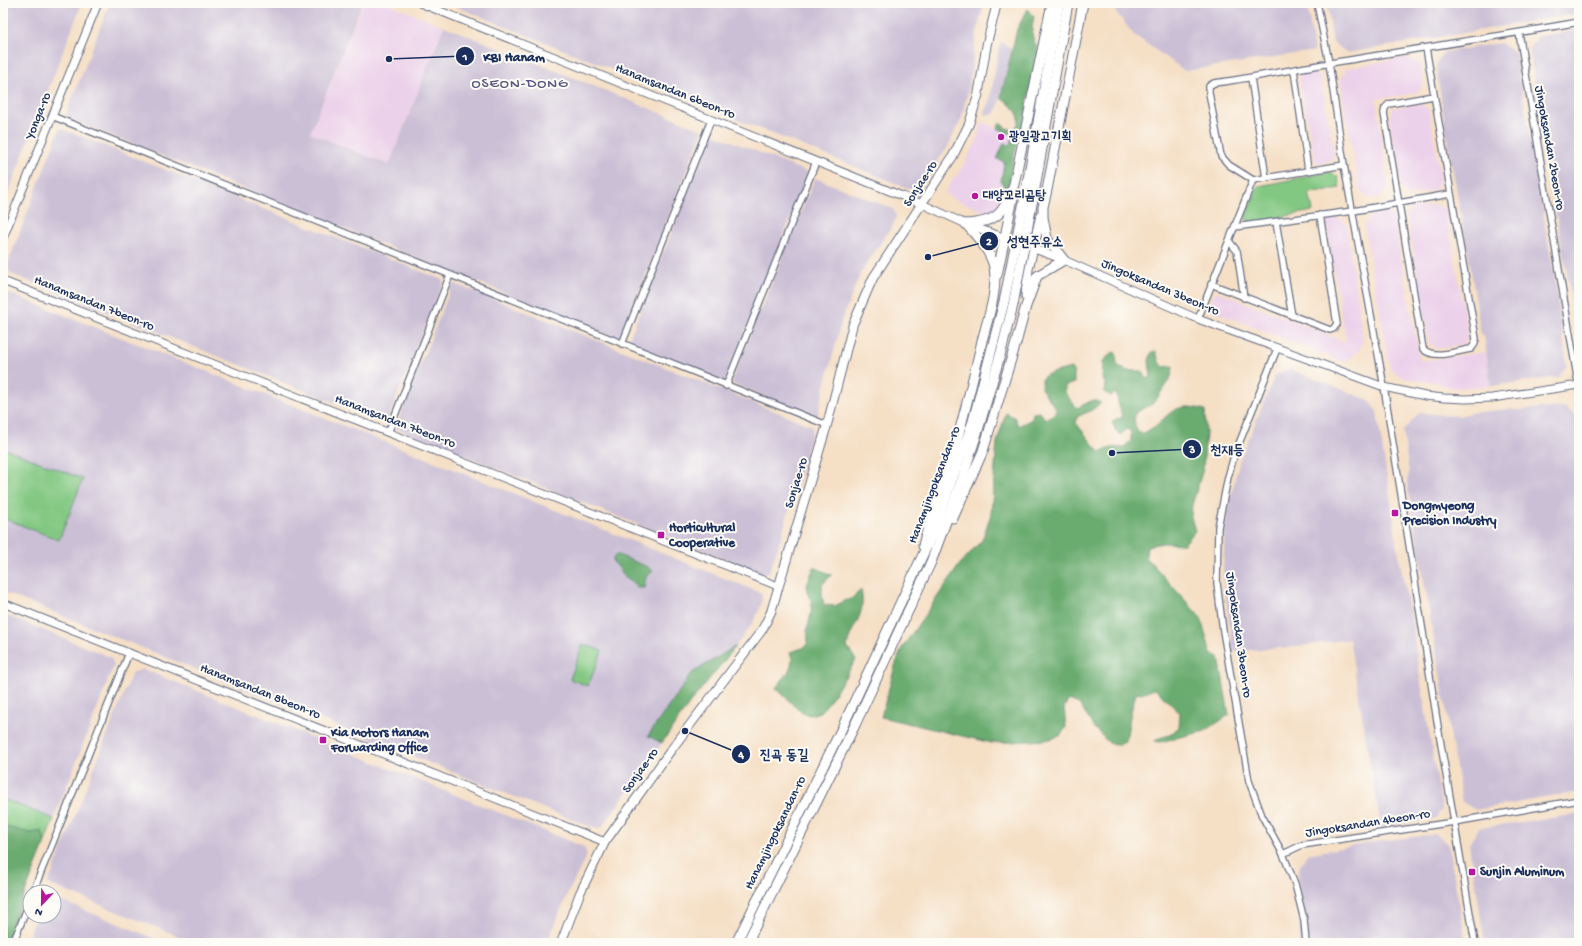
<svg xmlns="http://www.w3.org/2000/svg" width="1582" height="946" font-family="'Gochi Hand','Poor Story',sans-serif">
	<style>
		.built { fill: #ecd1ea }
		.industrial { fill: #cbbfd5 }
		.green { fill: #83c882; stroke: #4f7c70 }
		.forest { fill: #6aac70; stroke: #426e67 }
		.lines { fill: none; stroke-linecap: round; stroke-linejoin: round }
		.minor-casing { stroke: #676d82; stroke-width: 8 }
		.tertiary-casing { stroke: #676d82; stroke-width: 9 }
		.secondary-casing { stroke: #676d82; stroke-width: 10 }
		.trunk-casing { stroke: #676d82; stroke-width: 11 }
		.minor { stroke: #fff; stroke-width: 5.5 }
		.tertiary { stroke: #fff; stroke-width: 7 }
		.secondary { stroke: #fff; stroke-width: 8 }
		.trunk { stroke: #fff; stroke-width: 9 }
		.trunk-bridge-casing { stroke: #676d82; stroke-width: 11; stroke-linecap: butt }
		.trunk-bridge { stroke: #fff; stroke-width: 9 }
		.poi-dot { fill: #b5179e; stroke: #fdfcf7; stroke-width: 1.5 }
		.labels { text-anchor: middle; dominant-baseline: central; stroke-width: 4; stroke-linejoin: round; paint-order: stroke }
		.street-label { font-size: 13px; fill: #1b2f5e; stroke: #fdfcf7 }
		.poi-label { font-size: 13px; font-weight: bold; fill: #1b2f5e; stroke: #fdfcf7; text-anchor: start }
		.quarter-label { font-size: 15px; letter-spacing: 1px; fill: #5b5886; stroke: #fdfcf7 }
		.leader { fill: none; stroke: #1b2f5e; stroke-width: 1.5 }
		.callout-dot { fill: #1b2f5e; stroke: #fdfcf7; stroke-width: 1.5 }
		.mark-label { font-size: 12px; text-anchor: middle; font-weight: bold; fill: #fff }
		.callout-label { font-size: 14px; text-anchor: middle; font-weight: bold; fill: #1b2f5e; stroke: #fdfcf7; stroke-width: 4; stroke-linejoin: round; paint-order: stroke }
	</style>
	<rect width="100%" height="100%" fill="#fdfcf7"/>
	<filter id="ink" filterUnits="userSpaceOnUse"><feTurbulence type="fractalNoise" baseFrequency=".025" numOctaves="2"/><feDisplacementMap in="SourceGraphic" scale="8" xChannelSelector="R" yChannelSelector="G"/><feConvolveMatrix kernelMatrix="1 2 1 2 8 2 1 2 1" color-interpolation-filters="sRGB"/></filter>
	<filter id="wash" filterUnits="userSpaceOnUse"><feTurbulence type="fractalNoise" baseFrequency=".012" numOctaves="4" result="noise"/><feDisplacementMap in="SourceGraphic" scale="16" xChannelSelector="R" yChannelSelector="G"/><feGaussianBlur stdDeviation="0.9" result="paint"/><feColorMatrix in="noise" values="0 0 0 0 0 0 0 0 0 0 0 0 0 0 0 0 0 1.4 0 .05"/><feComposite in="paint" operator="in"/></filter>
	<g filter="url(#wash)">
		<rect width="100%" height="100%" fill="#f5dfc5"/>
		<g class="built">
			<polygon points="363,3 386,3 444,26 389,165 310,133"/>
			<polygon points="1407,57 1421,66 1423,83 1420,89 1415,93 1376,99 1388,188 1381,197 1368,198 1359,189 1340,80 1348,68"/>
			<polygon points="1309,71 1316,73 1320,77 1334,153 1332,160 1320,164 1315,160 1299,78 1302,73"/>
			<polygon points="1421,104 1429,110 1441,180 1435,190 1408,195 1402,189 1389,118 1393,108"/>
			<polygon points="982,122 1014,135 1010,145 1004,143 997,159 1004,162 1001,181 1005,189 999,204 995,211 990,214 952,198 946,194 946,190 963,166 976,142"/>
			<polygon points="1435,205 1446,210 1468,336 1463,345 1437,349 1429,343 1407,215 1413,208"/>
			<polygon points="1384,211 1393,216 1420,361 1486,352 1491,386 1454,388 1435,382 1420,381 1400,376 1390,368 1364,225 1373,213"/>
			<polygon points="1337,218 1346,223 1363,340 1359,351 1353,356 1343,362 1213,311 1210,304 1214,294 1218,292 1346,342 1326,223 1328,219"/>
		</g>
		<g class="industrial">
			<polygon points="3,3 82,3 3,206"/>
			<polygon points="110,3 362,3 310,133 389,165 444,26 703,130 620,339 65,117"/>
			<polygon points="447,3 984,3 976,36 968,91 961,120 947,148 915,191"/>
			<polygon points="1109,3 1307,3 1314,51 1185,71 1133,34"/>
			<polygon points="1327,3 1579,3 1579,13 1348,53 1333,43"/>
			<polygon points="1579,30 1579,330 1577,327 1576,327 1568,278 1556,214 1555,197 1529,49 1538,36"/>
			<polygon points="1000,43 1004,43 1011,49 999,105 994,114 991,115 986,115 985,111 990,99"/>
			<polygon points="1500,43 1515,52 1556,287 1567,366 1558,377 1491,386 1484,335 1481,335 1473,282 1446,132 1436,65 1444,52"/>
			<polygon points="60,128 443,280 443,283 386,423 11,274 8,269 8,263"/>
			<polygon points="711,133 809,173 725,382 628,342"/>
			<polygon points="815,178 893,209 896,216 893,225 861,272 842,319 817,417 733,384 732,379"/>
			<polygon points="453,283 812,426 812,432 781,538 769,572 764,574 760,573 395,428"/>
			<polygon points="3,291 423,457 761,593 762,601 760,608 752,624 736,646 724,653 648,736 662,743 602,827 597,829 550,811 3,592"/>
			<polygon points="1289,369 1369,400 1377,412 1400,563 1411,618 1419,672 1442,809 1436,818 1381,827 1349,639 1296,647 1233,651 1223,574 1225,527 1229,505 1239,462 1275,375"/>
			<polygon points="1564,407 1577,417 1579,433 1579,792 1476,810 1462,802 1407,482 1409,473 1403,431 1419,413 1459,416 1471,413 1510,409 1516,410"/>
			<polygon points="3,614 110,657 114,665 54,819 3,799"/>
			<polygon points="143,669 584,847 587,855 568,893 547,943 196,943 48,884 132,673"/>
			<polygon points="1579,814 1579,943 1485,943 1469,844 1479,828"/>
			<polygon points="1436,834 1448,845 1466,943 1300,943 1298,869 1307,854 1381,841"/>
			<polygon points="54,898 166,943 26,943 36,916 54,916"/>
		</g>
		<g class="green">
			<polygon points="1330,172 1338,177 1340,188 1309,193 1313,211 1249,223 1245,218 1256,190 1259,186"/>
			<polygon points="3,448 83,479 59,540 3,518"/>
			<polygon points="583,644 602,651 588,686 570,679"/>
			<polygon points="3,799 54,819 5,943 3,943"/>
		</g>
		<g class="forest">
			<path d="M1028,9L1034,17C1031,31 1031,36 1038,49L1024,122L1013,158L1009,185L1005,189L1001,181L1004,162L997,159L1004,143L1010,145L1014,135L997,128L1000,123L1006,128L1013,130C1028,118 1011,105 1001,97L1017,29Z"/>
			<path d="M1156,351L1159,362L1164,367L1173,366L1172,375L1158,397L1152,404L1135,413C1134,423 1134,429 1142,434C1170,421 1168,399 1205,410L1206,434L1203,469L1192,505L1191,517L1195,531L1184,544L1163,543L1147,546L1146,557L1201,618L1211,654L1219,657L1229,715L1205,731L1160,742L1155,741L1159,738L1170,735L1179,727L1180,713L1155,689L1136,694L1131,711L1126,740L1119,745L1109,743L1095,729L1079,704L1069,700L1064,707L1066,727L1060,736L1046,740L992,743L881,717L895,666L902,648L960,564L982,540L991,514L997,442L1006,413L1015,418L1018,426L1032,419L1033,413L1040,412L1045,419L1054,415L1056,409L1041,388L1042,378L1048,374L1071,368L1074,373V383L1065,386V393L1077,408L1093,400L1101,403L1092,410L1077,417L1076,423L1100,453C1109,448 1114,446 1123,448L1131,441V432L1127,429L1120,435L1115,429L1112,422L1116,419L1122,418C1121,409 1117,402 1116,393L1111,396L1104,392L1105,383L1102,378L1103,361L1113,352L1116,353L1117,365L1127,371H1142L1147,379L1151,377L1149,361L1151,353Z"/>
			<path d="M616,554L648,567L653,571L646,577L644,588H637C633,579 629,581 623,575C619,570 619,566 613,562V559Z"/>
			<path d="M814,567L832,575L822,585V594L824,605L835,606L843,601L851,599L861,590C867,617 851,624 847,647L856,660L829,702L820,712L810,715L802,713L776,688C784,677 796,667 790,652L803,648L807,644L808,638L807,630L811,614L812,601L807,593V584Z"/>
			<polygon points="736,646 690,703 662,743 648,736 692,673"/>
			<polygon points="3,826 30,833 42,831 45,843 5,943 3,943"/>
		</g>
	</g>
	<g filter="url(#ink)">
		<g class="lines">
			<g class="minor-casing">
				<g id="minor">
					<polyline points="1317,3 1329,63 1344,165 1384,387 1439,733 1475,943"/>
					<polyline points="1519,33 1579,388"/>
					<path d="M1426,48L1476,339L1474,345L1471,349C1456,351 1435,360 1423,349L1384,113L1385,108L1389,104L1433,96"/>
					<polyline points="1294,70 1308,170"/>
					<polyline points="1251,78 1266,178"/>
					<polyline points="52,116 827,425"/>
					<path d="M1344,165L1253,180L1229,165L1221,156L1209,93V86L1214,83C1254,78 1292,69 1331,63C1413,49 1496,37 1579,22"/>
					<polyline points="1276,222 1292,316"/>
					<polyline points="1235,227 1353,211 1450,194"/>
					<polyline points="1229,241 1237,251 1244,298"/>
					<polyline points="1211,284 1330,330 1333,329 1337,324 1320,215"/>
					<polyline points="1198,319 1253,180"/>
					<polyline points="622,344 711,120"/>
					<polyline points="1277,349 1234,456 1228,477 1218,527 1217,583 1223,631 1249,781 1262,816 1283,854 1295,884 1304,920 1306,943"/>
					<polyline points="726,386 816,162"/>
					<polyline points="388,433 450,275"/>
					<polyline points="1283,854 1302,845 1454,822 1579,800"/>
					<polyline points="33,892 129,653"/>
					<polyline points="13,943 30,901"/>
				</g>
			</g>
			<g class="tertiary-casing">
				<g id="tertiary">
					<polyline points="420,3 922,204 966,224 1020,243"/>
					<polyline points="3,238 98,3"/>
					<polyline points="1029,247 1064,260 1198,319 1384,387 1425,396 1444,398 1465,399 1492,398 1579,385"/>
					<polyline points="3,281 778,586"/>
					<polyline points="3,603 605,842"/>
				</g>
			</g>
			<g class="secondary-casing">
				<polyline id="secondary" points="561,943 580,893 605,842 671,750 762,630 771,612 827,425 853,324 873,278 953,156 969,124 978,96 987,43 997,3"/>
			</g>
			<g class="trunk-casing">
				<g id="trunk">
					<polyline points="1025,196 1059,3"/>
					<polyline points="1033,199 1068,3"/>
					<path d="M966,224C998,222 1004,213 1014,184L1052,3"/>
					<polyline points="997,275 1013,198"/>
					<polyline points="1026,296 1028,269 1041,215"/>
					<polyline points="953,518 983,451 1016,343 1026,306 1037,276 1064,260 1047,239 1043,217 1043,207 1047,190 1083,3"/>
					<path d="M923,546C928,523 938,502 945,480C960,434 971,388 982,341C988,318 998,291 994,267C990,250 977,237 966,224"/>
					<polyline points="736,943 842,728 933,533 973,421 1004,302"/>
					<polyline points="747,943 854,727 931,562 962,479 979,427 1001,352 1013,305"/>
				</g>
			</g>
			<use href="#minor" class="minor"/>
			<use href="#tertiary" class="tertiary"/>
			<use href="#secondary" class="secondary"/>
			<use href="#trunk" class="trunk"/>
			<g class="trunk-bridge-casing">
				<g id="trunk-bridge">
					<polyline points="1004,302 1025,196"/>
					<polyline points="1013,305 1033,199"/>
				</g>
			</g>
			<use href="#trunk-bridge" class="trunk-bridge"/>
		</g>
	</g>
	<g class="poi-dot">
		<circle cx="1001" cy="137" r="4"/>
		<circle cx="975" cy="196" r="4"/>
		<rect x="1391" y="509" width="8" height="8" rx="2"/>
		<rect x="657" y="531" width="8" height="8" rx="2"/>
		<rect x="319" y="736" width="8" height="8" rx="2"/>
		<rect x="1468" y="868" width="8" height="8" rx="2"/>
	</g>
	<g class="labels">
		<g class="street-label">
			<text transform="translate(675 92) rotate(22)">Hanamsandan 6beon-ro</text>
			<text transform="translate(39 116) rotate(-68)">Yonga-ro</text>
			<text transform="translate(1549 148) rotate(80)">Jingoksandan 2beon-ro</text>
			<text transform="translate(921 184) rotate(-57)">Sonjae-ro</text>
			<text transform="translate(1160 288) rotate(23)">Jingoksandan 3beon-ro</text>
			<text transform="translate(94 304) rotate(22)">Hanamsandan 7beon-ro</text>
			<text transform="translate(395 422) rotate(21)">Hanamsandan 7beon-ro</text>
			<text transform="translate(797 483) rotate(-73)">Sonjae-ro</text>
			<text transform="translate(935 485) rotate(-69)">Hanamjingoksandan-ro</text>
			<text transform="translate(1238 635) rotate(82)">Jingoksandan 3beon-ro</text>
			<text transform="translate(260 692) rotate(22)">Hanamsandan 8beon-ro</text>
			<text transform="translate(641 771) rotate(-54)">Sonjae-ro</text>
			<text transform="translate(1368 824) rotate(-9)">Jingoksandan 4beon-ro</text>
			<text transform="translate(776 833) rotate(-64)">Hanamjingoksandan-ro</text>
		</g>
		<g class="poi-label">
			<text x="1009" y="137">광일광고기획</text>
			<text x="983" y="196">대양꼬리곰탕</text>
			<text x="1403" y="506">Dongmyeong<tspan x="1403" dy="15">Precision Industry</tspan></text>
			<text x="669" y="528">Horticultural<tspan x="669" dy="15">Cooperative</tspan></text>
			<text x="331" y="733">Kia Motors Hanam<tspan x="331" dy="15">Forwarding Office</tspan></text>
			<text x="1480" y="872">Sunjin Aluminum</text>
		</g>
		<g class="quarter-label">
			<text x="520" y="84">OSEON-DONG</text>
		</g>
	</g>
	<path class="leader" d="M389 59L465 56M928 257L989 241M1112 453L1192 449M685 731L741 754"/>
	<g class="callout-dot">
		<circle cx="389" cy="59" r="4"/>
		<circle cx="928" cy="257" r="4"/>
		<circle cx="1112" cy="453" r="4"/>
		<circle cx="685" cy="731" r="4"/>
		<circle cx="465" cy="56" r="10"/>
		<circle cx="989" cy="241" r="10"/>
		<circle cx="1192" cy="449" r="10"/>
		<circle cx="741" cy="754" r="10"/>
	</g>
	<g class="mark-label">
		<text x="465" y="60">1</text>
		<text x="989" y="245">2</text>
		<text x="1192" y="453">3</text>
		<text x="741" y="758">4</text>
	</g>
	<g class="callout-label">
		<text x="514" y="61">KBI Hanam</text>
		<text x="1035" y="246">성현주유소</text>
		<text x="1227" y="454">천재등</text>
		<text x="784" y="759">진곡 동길</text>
	</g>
	<rect width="1582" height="946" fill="none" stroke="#fdfcf7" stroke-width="16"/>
	<g transform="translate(42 904) rotate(202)"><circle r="19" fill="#fdfcf7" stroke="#a3aaba"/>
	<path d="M0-3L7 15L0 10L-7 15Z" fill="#b5179e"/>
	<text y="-6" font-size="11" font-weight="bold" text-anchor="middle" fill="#1b2f5e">N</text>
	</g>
</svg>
